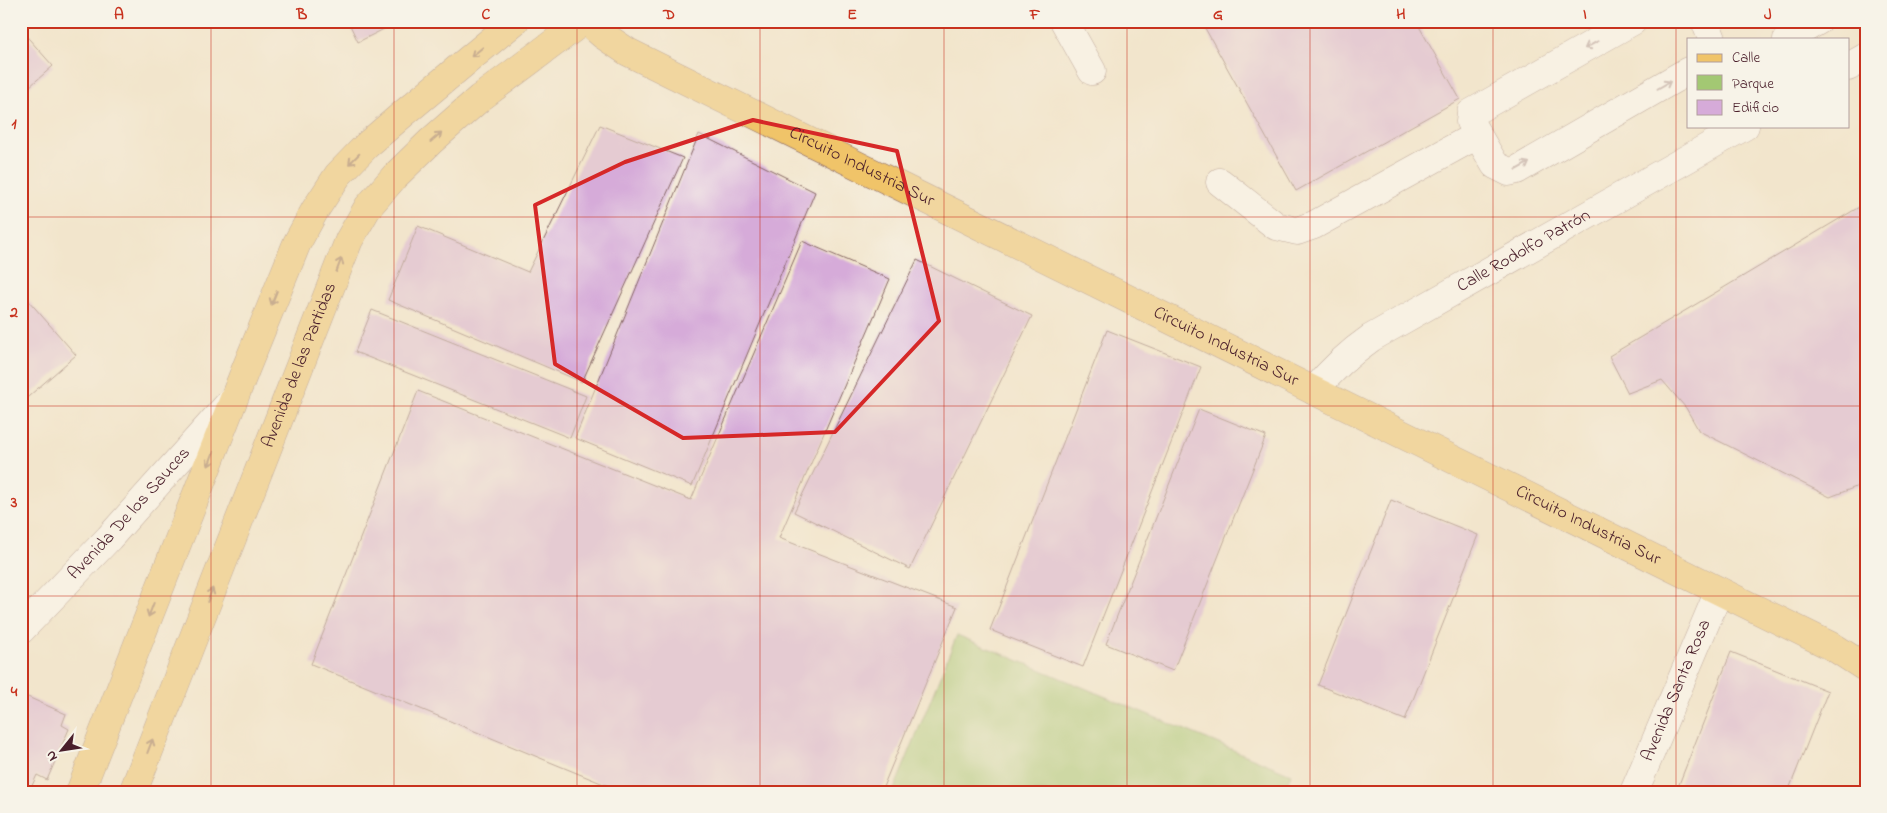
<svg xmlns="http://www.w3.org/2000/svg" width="1887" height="813" font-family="'Indie Flower',sans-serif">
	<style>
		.green { fill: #a3c873; stroke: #76744f }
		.building { fill: #d6abd9 }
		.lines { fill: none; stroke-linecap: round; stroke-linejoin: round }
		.minor-casing { stroke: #856463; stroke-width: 29 }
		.major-casing { stroke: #856463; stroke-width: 29 }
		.minor { stroke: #fff; stroke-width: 28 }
		.major { stroke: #f0c469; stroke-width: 28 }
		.oneway { stroke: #ae9aa0 }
		.oneway2 { stroke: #956947 }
		.marked { fill: none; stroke: #d62828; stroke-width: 4; stroke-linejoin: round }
		.grid { fill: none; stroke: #c8321e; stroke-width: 1; stroke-opacity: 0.55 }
		.labels { text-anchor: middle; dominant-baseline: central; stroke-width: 4.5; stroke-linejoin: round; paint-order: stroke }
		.street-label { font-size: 18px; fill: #4a1f2b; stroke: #f7f3e8 }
		.neatline { fill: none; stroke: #c8321e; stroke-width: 2 }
		.grid-label { font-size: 16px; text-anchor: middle; font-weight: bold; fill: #c8321e }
	</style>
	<rect width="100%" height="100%" fill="#f7f3e8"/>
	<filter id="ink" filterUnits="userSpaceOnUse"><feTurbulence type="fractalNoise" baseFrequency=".02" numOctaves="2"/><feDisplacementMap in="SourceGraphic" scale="10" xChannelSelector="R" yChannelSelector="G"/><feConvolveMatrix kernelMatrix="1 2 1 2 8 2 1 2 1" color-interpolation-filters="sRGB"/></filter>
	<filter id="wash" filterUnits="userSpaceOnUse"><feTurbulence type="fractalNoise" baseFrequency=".0096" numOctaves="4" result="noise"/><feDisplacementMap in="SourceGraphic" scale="20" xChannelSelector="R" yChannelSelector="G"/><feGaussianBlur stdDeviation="1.12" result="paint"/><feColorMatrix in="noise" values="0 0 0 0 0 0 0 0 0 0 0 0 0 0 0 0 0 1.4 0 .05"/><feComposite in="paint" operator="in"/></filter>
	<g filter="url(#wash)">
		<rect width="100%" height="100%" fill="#f2e5cc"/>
		<polygon class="green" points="957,635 1291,774 1284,792 893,792"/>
		<g id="blocks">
			<g class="building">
				<polygon points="348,21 400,21 358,42"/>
				<polygon points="1201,21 1416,21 1460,99 1296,191"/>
				<polygon points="21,30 53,66 21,94"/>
				<polygon points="600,125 683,158 582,382 388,300 418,226 528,272"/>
				<polygon points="699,134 815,192 692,486 575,438"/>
				<polygon points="1866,203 1866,493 1861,485 1830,497 1699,431 1686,408 1662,380 1628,393 1609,356"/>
				<polygon points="802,241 890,279 779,538 957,607 881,792 623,792 311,664 418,391 691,500"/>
				<polygon points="917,260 1032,316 910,569 794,512"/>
				<polygon points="21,292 76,355 21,403"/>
				<polygon points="372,310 586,396 570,438 355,352"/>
				<polygon points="1107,330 1201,367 1083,667 990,630"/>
				<polygon points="1199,409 1266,436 1173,671 1106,644"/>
				<polygon points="1391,500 1478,535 1405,720 1318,685"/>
				<polygon points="1731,652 1828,691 1788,792 1676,792"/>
				<polygon points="21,694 66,714 62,725 69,729 47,780 37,775 29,792 21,792"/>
			</g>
		</g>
	</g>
	<g filter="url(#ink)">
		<use href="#blocks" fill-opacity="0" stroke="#856463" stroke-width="1"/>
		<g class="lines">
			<g class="minor-casing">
				<g id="minor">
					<polyline points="1064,21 1092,71"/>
					<polyline points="1633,21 1471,113 1470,122 1495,165 1509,172 1517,170 1688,71"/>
					<polyline points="1705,21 1712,39"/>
					<polyline points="1787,39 1818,21"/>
					<polyline points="1848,67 1866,57"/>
					<polyline points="1220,182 1276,226 1297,231 1314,225 1477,135"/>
					<path id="s1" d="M1314,391C1332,369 1348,354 1371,338L1745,126"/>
					<path id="s2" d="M21,630L109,538L233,399"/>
					<path id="s3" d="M1634,792L1719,591"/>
				</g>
			</g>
			<g class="major-casing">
				<g id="major">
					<path id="s4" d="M587,21L603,35L628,52L1835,648L1866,668"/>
					<polyline points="80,792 246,368 297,243 315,210 338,175 367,145 403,114 515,21"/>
					<path id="s5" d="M133,792L349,240L368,207L395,176L431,141L480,98L583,21"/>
				</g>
			</g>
			<use href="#minor" class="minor"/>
			<use href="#major" class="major"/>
		</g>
		<defs><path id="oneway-shaft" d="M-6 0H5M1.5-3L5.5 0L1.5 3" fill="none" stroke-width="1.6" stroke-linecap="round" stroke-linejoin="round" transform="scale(1.25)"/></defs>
		<g class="oneway">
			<use href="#oneway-shaft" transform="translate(1591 45) rotate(151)"/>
			<use href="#oneway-shaft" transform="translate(1664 85) rotate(-30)"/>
			<use href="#oneway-shaft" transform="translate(1523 166) rotate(-29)"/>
		</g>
		<g class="oneway2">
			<use href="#oneway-shaft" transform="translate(477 52) rotate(141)"/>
			<use href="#oneway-shaft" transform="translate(436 137) rotate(-41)"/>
			<use href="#oneway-shaft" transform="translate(354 159) rotate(135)"/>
			<use href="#oneway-shaft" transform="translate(339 265) rotate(-69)"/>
			<use href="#oneway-shaft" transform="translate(274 298) rotate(112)"/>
			<use href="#oneway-shaft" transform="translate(211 459) rotate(111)"/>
			<use href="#oneway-shaft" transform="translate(210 595) rotate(-69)"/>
			<use href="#oneway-shaft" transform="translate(151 610) rotate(111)"/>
			<use href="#oneway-shaft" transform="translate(150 746) rotate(-69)"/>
		</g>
	</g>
	<path d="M0 0H1887V813H0ZM753,120L897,151L939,321L835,432L683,438L555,364L535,205L625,162Z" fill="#f2e5cc" fill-opacity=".55" fill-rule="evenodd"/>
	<path class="marked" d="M753,120L897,151L939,321L835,432L683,438L555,364L535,205L625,162Z"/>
	<path class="grid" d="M211,21V792M394,21V792M577,21V792M760,21V792M944,21V792M1127,21V792M1310,21V792M1493,21V792M1676,21V792M21,217H1866M21,406H1866M21,596H1866"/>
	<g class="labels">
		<g class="street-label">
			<text stroke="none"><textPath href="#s4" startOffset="312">Circuito Industria Sur</textPath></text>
			<text stroke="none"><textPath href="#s1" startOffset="254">Calle Rodolfo Patrón</textPath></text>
			<text stroke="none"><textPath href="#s4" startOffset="718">Circuito Industria Sur</textPath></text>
			<text stroke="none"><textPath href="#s5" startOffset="458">Avenida de las Partidas</textPath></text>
			<text stroke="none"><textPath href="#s2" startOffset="159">Avenida De los Sauces</textPath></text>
			<text stroke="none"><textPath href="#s4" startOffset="1122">Circuito Industria Sur</textPath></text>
			<text stroke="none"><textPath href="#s3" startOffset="110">Avenida Santa Rosa</textPath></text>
		</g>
	</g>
	<rect width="1887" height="813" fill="none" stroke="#f7f3e8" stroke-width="55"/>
	<rect x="1687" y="38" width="162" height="90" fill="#f7f3e8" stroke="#b29e9c"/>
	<rect x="1697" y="54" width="25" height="8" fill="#f0c469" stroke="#b29e9c"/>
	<text x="1732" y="62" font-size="15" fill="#4a1f2b">Calle</text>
	<rect x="1697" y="75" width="25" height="15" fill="#a3c873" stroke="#b29e9c"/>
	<text x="1732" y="88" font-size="15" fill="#4a1f2b">Parque</text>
	<rect x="1697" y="100" width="25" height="15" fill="#d6abd9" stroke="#b29e9c"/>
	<text x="1732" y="112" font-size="15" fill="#4a1f2b">Edificio</text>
	<g transform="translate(62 750) rotate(240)" stroke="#f7f3e8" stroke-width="4" paint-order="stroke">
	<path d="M0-4L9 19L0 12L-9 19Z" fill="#4a1f2b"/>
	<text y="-8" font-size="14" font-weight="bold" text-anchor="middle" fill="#4a1f2b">N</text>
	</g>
	<rect x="28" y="28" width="1832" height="758" class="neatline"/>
	<g class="grid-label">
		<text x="119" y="19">A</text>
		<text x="302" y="19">B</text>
		<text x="486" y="19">C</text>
		<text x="669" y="19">D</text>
		<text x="852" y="19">E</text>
		<text x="1035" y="19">F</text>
		<text x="1218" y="19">G</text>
		<text x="1401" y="19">H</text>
		<text x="1585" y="19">I</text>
		<text x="1768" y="19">J</text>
		<text x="14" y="128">1</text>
		<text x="14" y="317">2</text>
		<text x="14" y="507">3</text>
		<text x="14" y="696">4</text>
	</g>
</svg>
